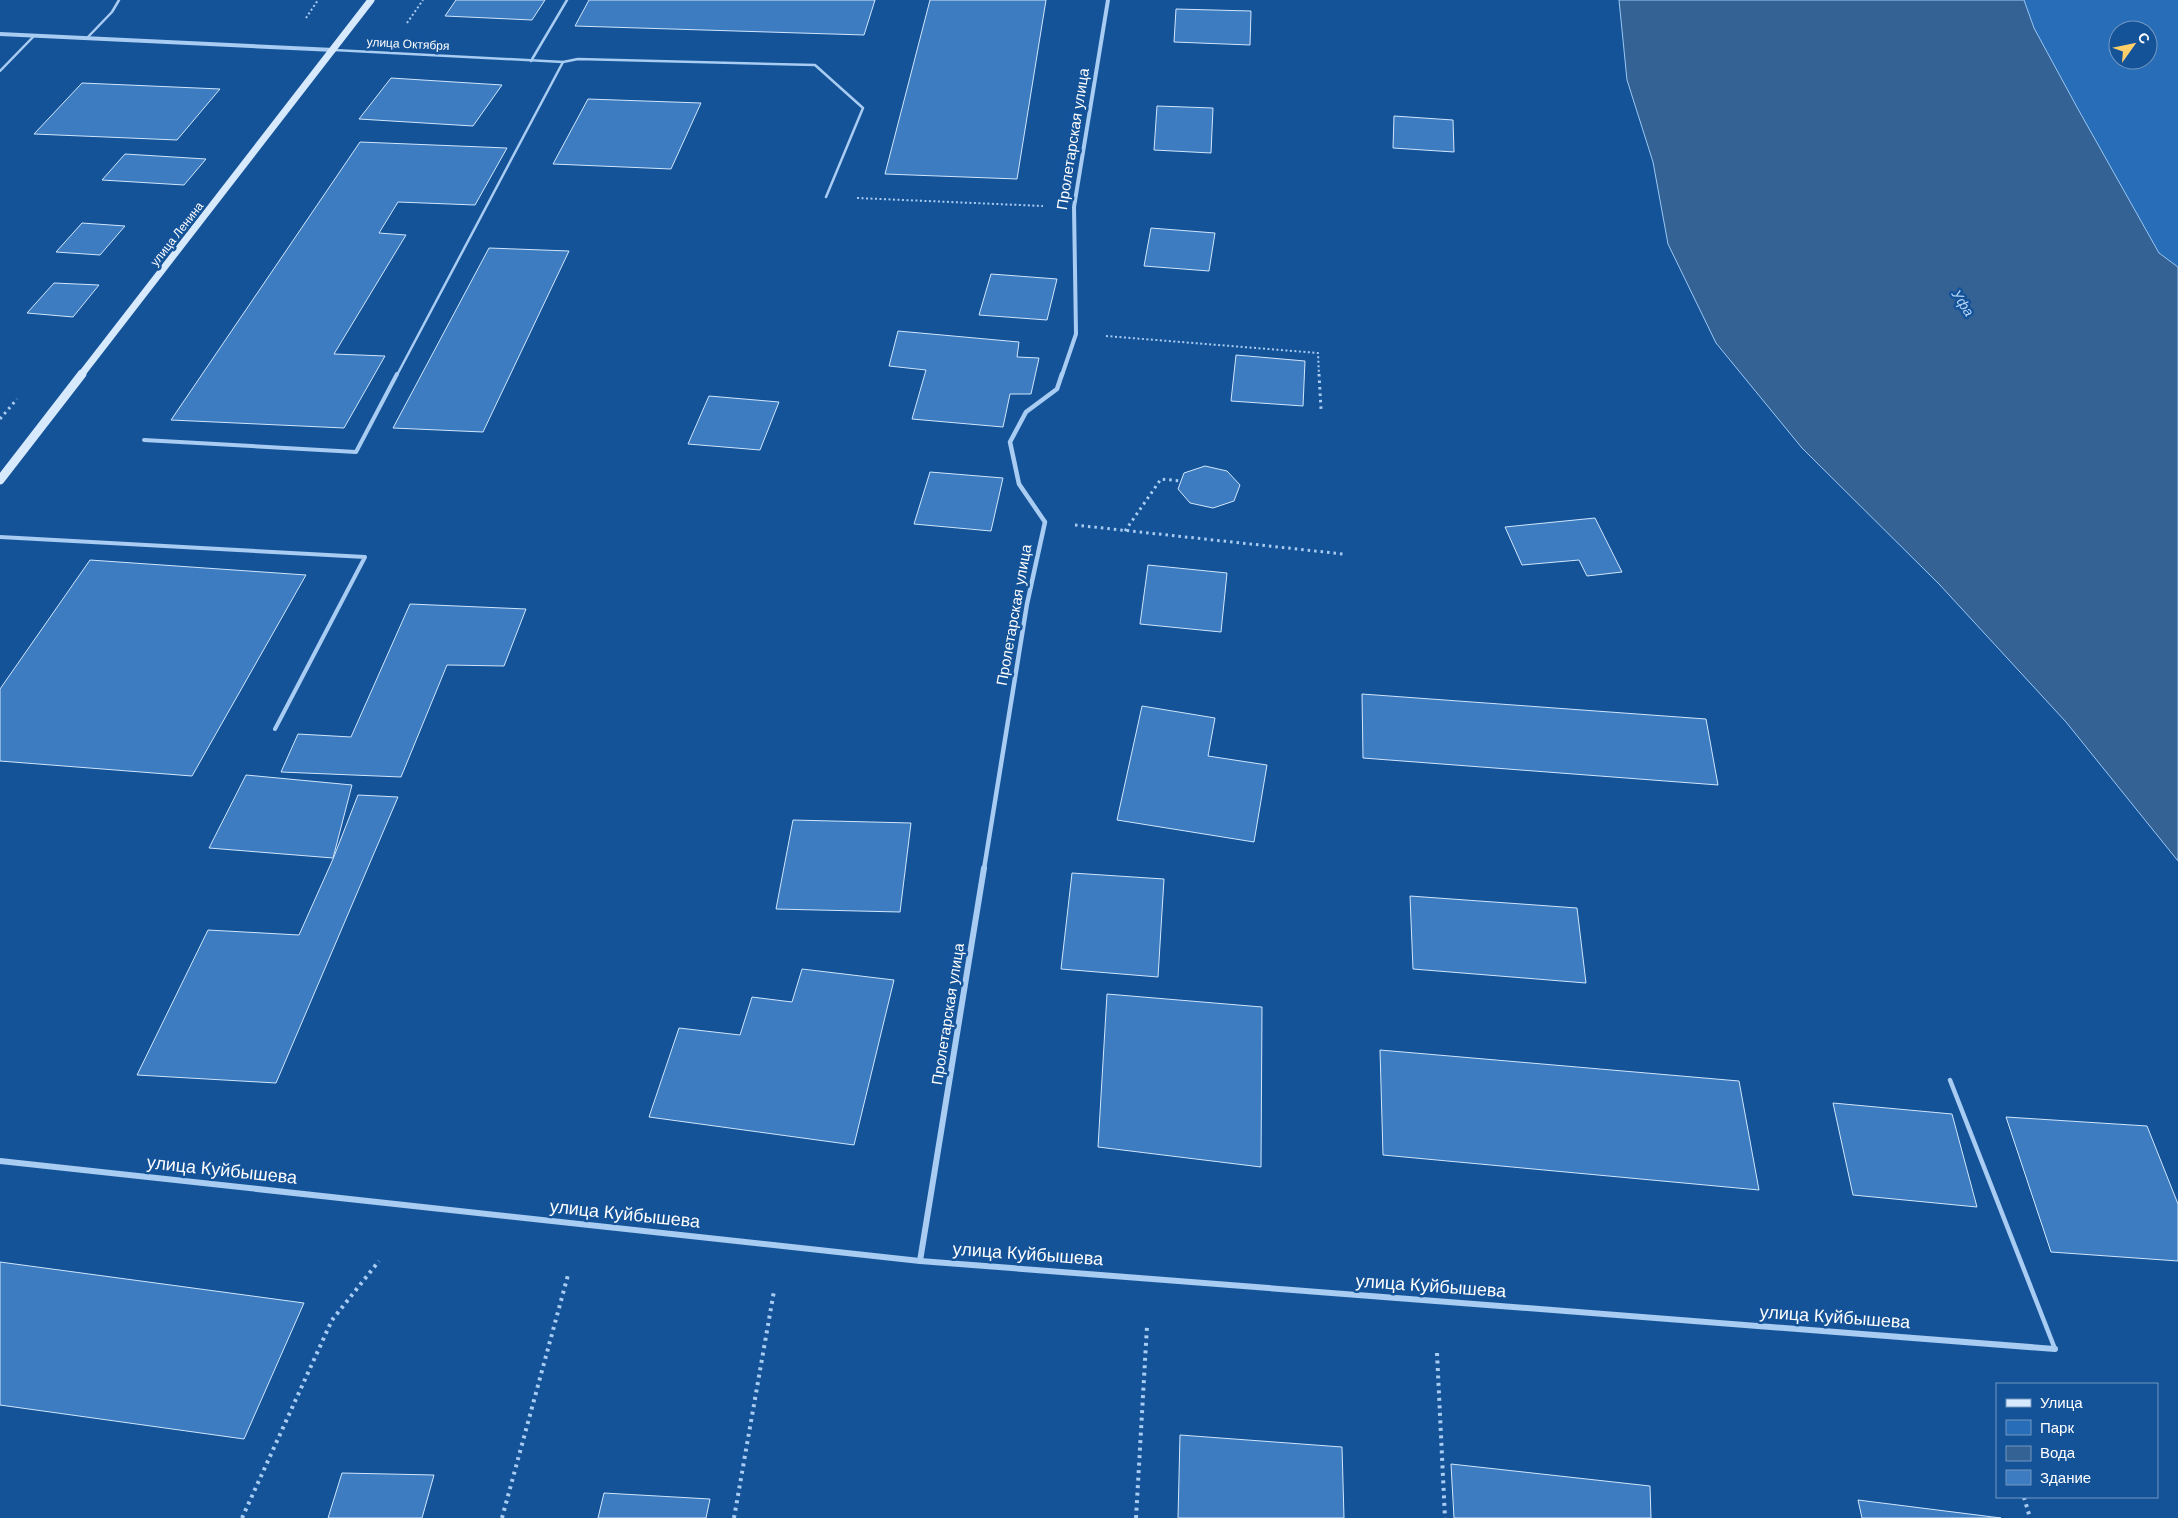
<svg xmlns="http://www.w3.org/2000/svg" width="2178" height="1518" font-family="'DM Sans',sans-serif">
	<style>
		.green { fill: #286db7; fill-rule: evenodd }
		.water { fill: #356295; stroke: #9ac8f5 }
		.building { fill: #3d7cc0; stroke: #d0e6fd }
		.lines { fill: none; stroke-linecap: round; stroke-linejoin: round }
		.path-far2 { stroke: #a8ccf2; stroke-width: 2; stroke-dasharray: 2 2.5; stroke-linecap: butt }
		.path-far1 { stroke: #a8ccf2; stroke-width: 3; stroke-dasharray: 2.5 4; stroke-linecap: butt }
		.path { stroke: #a8ccf2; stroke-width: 4; stroke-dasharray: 3 4.5; stroke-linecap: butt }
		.service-far2 { stroke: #a8ccf2; stroke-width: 2.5 }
		.service-far1 { stroke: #a8ccf2; stroke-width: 4 }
		.service { stroke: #a8ccf2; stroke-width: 4.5 }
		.minor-far2 { stroke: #a8ccf2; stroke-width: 4 }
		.minor-far1 { stroke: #a8ccf2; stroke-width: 4.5 }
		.minor { stroke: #a8ccf2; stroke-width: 6 }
		.secondary-far1 { stroke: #d7e9fc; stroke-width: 7 }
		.secondary { stroke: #d7e9fc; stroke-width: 9 }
		.labels { text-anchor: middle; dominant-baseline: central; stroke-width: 5; stroke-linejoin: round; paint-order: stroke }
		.far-street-label { font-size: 12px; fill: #fff; stroke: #155399 }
		.far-water-label { font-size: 14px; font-style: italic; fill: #b5d6f9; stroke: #155399 }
		.street-label { font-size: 15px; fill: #fff; stroke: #155399 }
		.near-street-label { font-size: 18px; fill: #fff; stroke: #155399 }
	</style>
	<rect width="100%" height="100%" fill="#155399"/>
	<path class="green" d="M2024,0H2178V267L2159,253L2078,109L2034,28ZM2118,30H2148V60H2118Z"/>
	<polygon class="water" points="1619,0 2024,0 2034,28 2078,109 2159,253 2178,267 2178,861 2066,722 1939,584 1802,448 1716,343 1668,244 1653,162 1627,80"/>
	<g class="building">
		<polygon points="456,0 545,0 532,20 445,16"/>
		<polygon points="589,0 875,0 864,35 575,26"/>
		<polygon points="930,0 1046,0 1017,179 885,174"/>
		<polygon points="1176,9 1251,11 1250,45 1174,42"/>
		<polygon points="391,78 502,85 473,126 359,119"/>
		<polygon points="82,83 220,89 177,140 34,134"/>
		<polygon points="588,99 701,103 671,169 553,164"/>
		<polygon points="1157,106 1213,108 1211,153 1154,150"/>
		<polygon points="1394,116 1453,120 1454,152 1393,148"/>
		<polygon points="360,142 507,148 475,205 398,202 379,233 406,235 334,354 385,356 344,428 171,420"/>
		<polygon points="125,154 206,159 184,185 102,180"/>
		<polygon points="82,223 125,226 100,255 56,252"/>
		<polygon points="1151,228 1215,233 1209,271 1144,266"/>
		<polygon points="489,248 569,251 483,432 393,428"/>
		<polygon points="991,274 1057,279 1047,320 979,315"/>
		<polygon points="54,283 99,285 73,317 27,313"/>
		<polygon points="898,331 1019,342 1017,357 1039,358 1031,394 1010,394 1003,427 912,419 926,370 889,366"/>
		<polygon points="1236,355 1305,361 1303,406 1231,401"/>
		<polygon points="709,396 779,402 760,450 688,444"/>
		<polygon points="1205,466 1227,471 1240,485 1234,501 1213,508 1190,503 1178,489 1184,473"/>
		<polygon points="930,472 1003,478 991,531 914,524"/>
		<polygon points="1595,518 1622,572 1587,576 1579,560 1522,565 1505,527"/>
		<polygon points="90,560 306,575 192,776 0,761 0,689"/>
		<polygon points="1148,565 1227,573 1221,632 1140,624"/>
		<polygon points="410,604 526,609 504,666 447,665 401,777 281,772 298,734 351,737"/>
		<polygon points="1362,694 1706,719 1718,785 1363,758"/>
		<polygon points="1142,706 1215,718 1208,756 1267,765 1254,842 1117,820"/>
		<polygon points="246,775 352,785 333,858 209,848"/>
		<polygon points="358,795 398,797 276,1083 137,1075 208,930 299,935 333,859"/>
		<polygon points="793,820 911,823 900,912 776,909"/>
		<polygon points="1072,873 1164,879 1158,977 1061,969"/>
		<polygon points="1410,896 1577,908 1586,983 1413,969"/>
		<polygon points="802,969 894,980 854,1145 649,1117 679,1028 740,1035 752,997 792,1002"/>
		<polygon points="1107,994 1262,1007 1261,1167 1098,1147"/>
		<polygon points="1380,1050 1739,1081 1759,1190 1383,1155"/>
		<polygon points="1833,1103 1952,1114 1977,1207 1853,1195"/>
		<polygon points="2006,1117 2147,1126 2178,1204 2178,1261 2051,1252"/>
		<polygon points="0,1262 304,1303 244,1439 0,1405"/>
		<polygon points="1180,1435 1342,1447 1344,1518 1178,1518"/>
		<polygon points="1451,1464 1650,1486 1651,1518 1454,1518"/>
		<polygon points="342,1473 434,1475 422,1518 328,1518"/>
		<polygon points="604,1493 710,1499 706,1518 598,1518"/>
		<polygon points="1858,1500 2001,1518 1862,1518"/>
	</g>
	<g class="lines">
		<g class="path-far2">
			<polyline points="306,18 318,0"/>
			<polyline points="407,23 423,0"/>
			<polyline points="857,198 1043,206"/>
			<polyline points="1106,336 1318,353 1319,375"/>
		</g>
		<g class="path-far1">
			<polyline points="1319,374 1321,409"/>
			<polyline points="0,419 17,399"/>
			<polyline points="1075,525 1343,554"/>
			<polyline points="1125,531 1161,479 1181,481"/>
		</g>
		<g class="path">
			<polyline points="1437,1353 1445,1518"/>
			<polyline points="2024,1497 2030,1518"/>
			<polyline points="242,1518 332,1320 379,1261"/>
			<polyline points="502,1518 568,1275"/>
			<polyline points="734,1518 774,1291"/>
			<polyline points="1136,1518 1147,1326"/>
		</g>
		<g class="service-far2">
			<polyline points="87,38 112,12 119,0"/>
			<polyline points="334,50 563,62 578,59 815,65 863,108 826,197"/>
			<polyline points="531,61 567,0"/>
			<polyline points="0,71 34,36"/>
			<polyline points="397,375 563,62"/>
		</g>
		<g class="service-far1">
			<polyline points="144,440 356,452 397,374"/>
			<polyline points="0,537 365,557 275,729"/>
		</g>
		<polyline class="service" points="1950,1080 2055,1349"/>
		<g class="minor-far2">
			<polyline points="0,34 334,50"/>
			<polyline points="1062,375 1076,334 1074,207 1108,0"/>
		</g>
		<polyline class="minor-far1" points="984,869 1027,604 1045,522 1019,484 1010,442 1026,412 1057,389 1062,374"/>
		<g class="minor">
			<polyline points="0,1161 920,1261 2055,1349"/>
			<polyline points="920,1261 984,868"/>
		</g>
		<polyline class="secondary-far1" points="81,375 371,0"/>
		<polyline class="secondary" points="0,480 82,374"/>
	</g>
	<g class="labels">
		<g class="far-street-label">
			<text transform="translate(408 44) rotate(3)">улица Октября</text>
			<text transform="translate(177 234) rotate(-52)">улица Ленина</text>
		</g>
		<g class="far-water-label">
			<text transform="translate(1963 303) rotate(57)">Уфа</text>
		</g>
		<g class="street-label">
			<text transform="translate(1073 139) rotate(-81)">Пролетарская улица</text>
			<text transform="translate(1014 615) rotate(-80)">Пролетарская улица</text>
			<text transform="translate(948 1014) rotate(-81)">Пролетарская улица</text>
		</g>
		<g class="near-street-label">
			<text transform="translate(222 1170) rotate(6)">улица Куйбышева</text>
			<text transform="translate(625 1214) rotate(6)">улица Куйбышева</text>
			<text transform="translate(1028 1254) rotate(4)">улица Куйбышева</text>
			<text transform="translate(1431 1286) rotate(4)">улица Куйбышева</text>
			<text transform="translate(1835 1317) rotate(4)">улица Куйбышева</text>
		</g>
	</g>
	<rect x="1996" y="1383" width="162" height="115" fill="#155399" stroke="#7398c2"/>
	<rect x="2006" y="1399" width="25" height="8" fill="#d7e9fc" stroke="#7398c2"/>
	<text x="2040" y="1408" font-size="15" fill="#ffffff">Улица</text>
	<rect x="2006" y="1420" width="25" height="15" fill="#286db7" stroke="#7398c2"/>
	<text x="2040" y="1433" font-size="15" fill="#ffffff">Парк</text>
	<rect x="2006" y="1446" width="25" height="15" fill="#356295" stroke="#7398c2"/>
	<text x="2040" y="1458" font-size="15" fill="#ffffff">Вода</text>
	<rect x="2006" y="1470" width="25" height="15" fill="#3d7cc0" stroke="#7398c2"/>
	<text x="2040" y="1483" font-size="15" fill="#ffffff">Здание</text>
	<g transform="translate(2133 45) rotate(57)"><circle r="24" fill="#155399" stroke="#7398c2"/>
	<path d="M0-4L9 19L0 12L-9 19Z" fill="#ffcf6a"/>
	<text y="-8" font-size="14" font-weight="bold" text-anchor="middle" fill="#ffffff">С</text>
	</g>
</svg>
